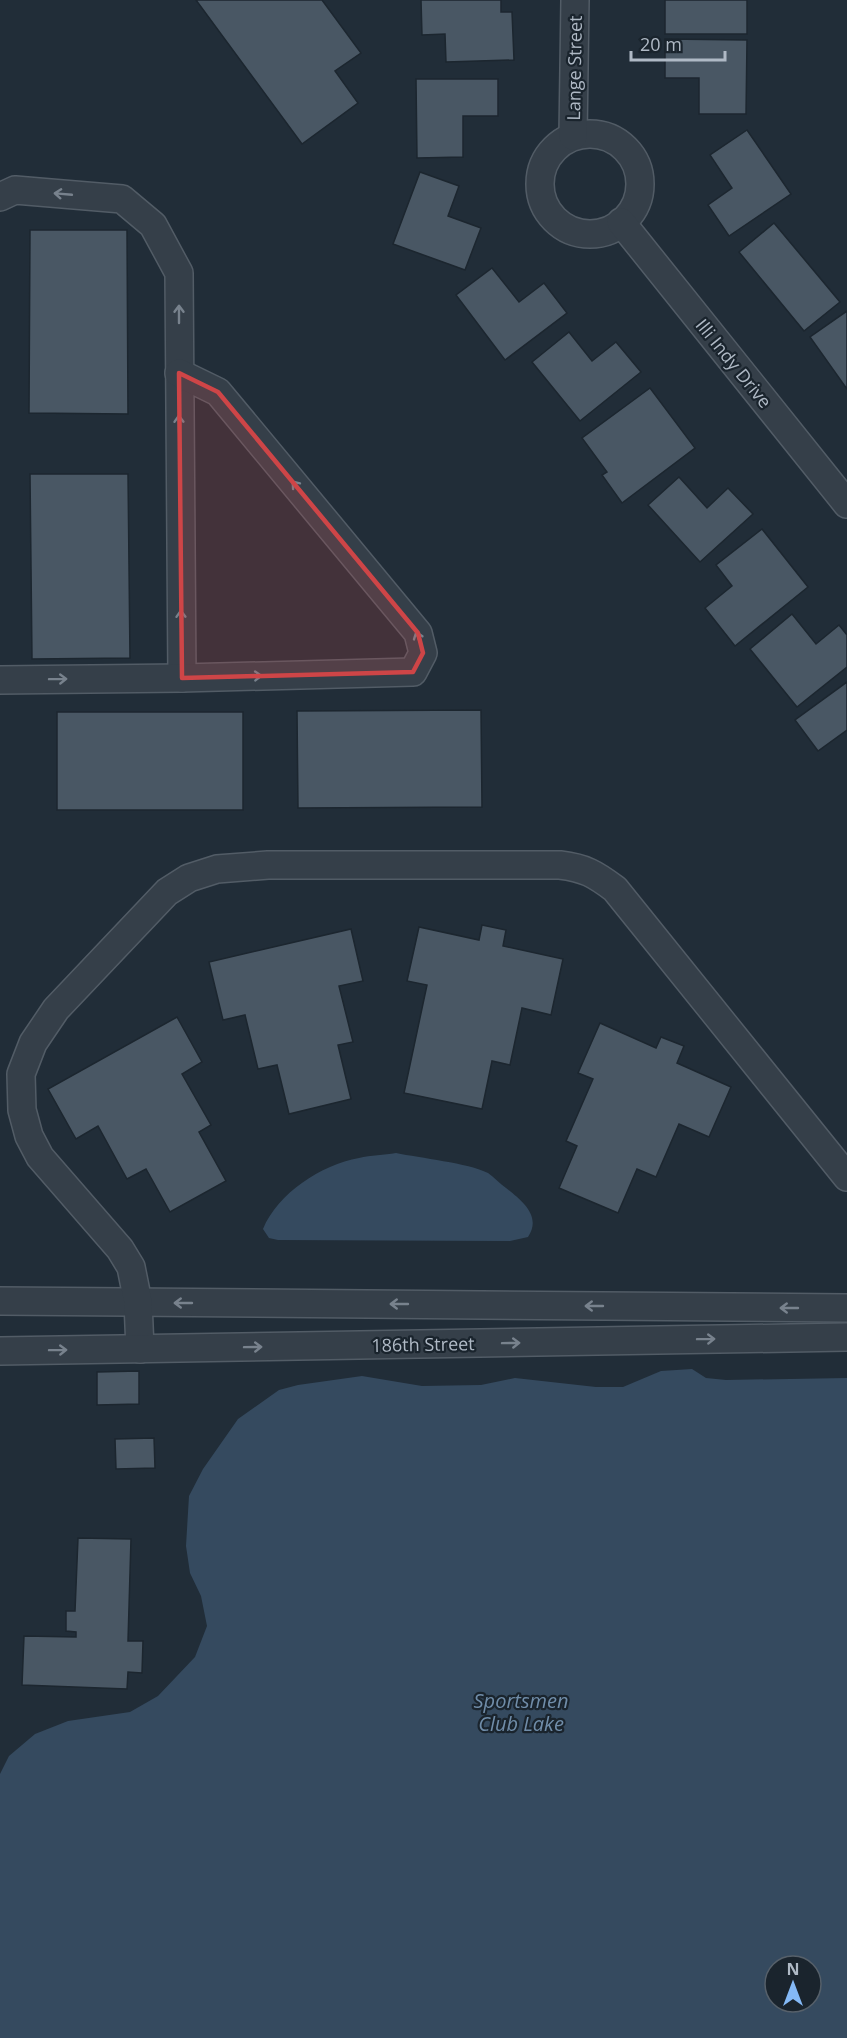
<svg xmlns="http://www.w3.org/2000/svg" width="847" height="2038" font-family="'Open Sans',sans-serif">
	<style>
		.water { fill: #354a5f; fill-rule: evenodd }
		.building { fill: #495764; stroke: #1c262f; stroke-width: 1.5 }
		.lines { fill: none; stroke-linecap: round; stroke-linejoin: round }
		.street-casing { stroke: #525c66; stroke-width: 30 }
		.street { stroke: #353f49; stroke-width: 27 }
		.oneway { stroke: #78828d }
		.marked { fill: #ce4547; fill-opacity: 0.2; stroke: #ce4547; stroke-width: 4.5; stroke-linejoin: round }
		.labels { text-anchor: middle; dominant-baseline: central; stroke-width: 4.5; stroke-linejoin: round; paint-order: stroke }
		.street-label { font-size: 18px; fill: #afb9c5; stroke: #1a242d }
		.water-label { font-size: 20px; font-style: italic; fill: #708da9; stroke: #1a242d }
	</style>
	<rect width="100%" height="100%" fill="#212d38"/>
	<g class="water">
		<path d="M396,1153C420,1158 468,1163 488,1173C494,1177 500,1184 506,1188C522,1201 542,1216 528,1237L510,1241L278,1240L269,1238L263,1229C278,1193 321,1165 359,1158C371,1155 384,1155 396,1153Z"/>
		<path d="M692,1369L706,1378L726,1380L847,1378V2038H0V1774L9,1756L35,1734L68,1721L130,1712L158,1696L195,1657L207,1626L201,1596L190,1573L186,1546L189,1496L203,1469L238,1419L279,1390L298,1385L362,1376L422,1386L481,1385L515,1378L596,1387H623L661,1371ZM775,1966H811V2002H775Z"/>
	</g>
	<g class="building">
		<polygon points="196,0 322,0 361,53 335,71 358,103 302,144"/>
		<polygon points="421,0 501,0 501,12 512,12 514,60 446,62 445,34 422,35"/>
		<rect x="665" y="0" width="82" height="34"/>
		<polygon points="665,39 747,40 746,114 699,114 699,78 665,78"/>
		<polygon points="416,79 498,79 498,116 463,116 463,157 417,158"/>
		<polygon points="747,130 791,194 729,236 708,205 732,188 710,155"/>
		<polygon points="420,172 459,186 448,216 481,228 465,270 393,244"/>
		<polygon points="774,223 840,302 804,331 739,252"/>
		<polygon points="30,230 127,230 128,414 29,413"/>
		<polygon points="492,268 519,302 544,283 567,313 505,360 456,295"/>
		<polygon points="847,311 847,389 810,337"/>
		<polygon points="569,332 592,361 616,342 641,372 580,421 532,362"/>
		<polygon points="650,388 695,448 622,503 602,475 607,472 582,438"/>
		<polygon points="30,474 128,474 130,658 32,659"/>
		<polygon points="679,477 707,508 728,488 753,514 700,562 648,505"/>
		<polygon points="762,529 808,587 735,646 705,608 732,586 716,565"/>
		<polygon points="792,614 816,644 839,625 847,635 847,667 797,707 750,649"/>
		<polygon points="847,682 847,730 818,751 795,720"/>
		<polygon points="481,710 482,807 298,808 297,711"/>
		<rect x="57" y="712" width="186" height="98"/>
		<polygon points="482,925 506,930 503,946 563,959 551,1015 522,1008 510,1065 492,1061 482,1109 404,1093 427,985 407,981 419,927 479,940"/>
		<polygon points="351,929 363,981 339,986 353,1042 338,1045 351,1099 289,1114 277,1065 258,1069 245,1015 223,1020 209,962"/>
		<polygon points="177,1017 202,1062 182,1074 211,1125 199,1132 226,1181 170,1212 146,1169 127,1179 98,1126 76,1139 48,1089"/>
		<polygon points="600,1023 656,1048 661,1037 684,1046 677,1063 731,1087 709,1137 679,1124 656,1177 637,1169 618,1213 559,1188 577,1146 566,1141 593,1079 578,1073"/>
		<polygon points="139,1371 139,1404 97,1405 97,1372"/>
		<polygon points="154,1438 155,1468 116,1469 115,1439"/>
		<polygon points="78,1538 131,1539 128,1641 143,1641 142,1673 128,1672 127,1689 22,1685 24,1636 76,1637 76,1632 66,1631 66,1611 75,1611"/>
	</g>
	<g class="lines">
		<g class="street-casing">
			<g id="street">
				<circle cx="590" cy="184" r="50"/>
				<polyline points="573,136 575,0"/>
				<polyline points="0,197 15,190 122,199 153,225 179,273 182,678"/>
				<polyline points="621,222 847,504"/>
				<polyline points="0,680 182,678 413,672 423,653 418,633 218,392 179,373"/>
				<polyline points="0,1301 847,1308"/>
				<path d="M140,1349L138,1302L131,1267L120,1249L40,1157L29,1136L22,1110L21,1074L33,1043L56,1009L167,892L189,878L217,869L268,865H560C585,868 595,874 615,889L847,1177"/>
				<polyline points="0,1351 847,1337"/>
			</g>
		</g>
		<use href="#street" class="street"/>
	</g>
	<defs><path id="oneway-shaft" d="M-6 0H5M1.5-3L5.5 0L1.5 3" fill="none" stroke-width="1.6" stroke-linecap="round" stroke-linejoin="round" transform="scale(1.5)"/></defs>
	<g class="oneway">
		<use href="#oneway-shaft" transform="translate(63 194) rotate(-175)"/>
		<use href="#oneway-shaft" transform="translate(179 314) rotate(-90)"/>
		<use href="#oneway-shaft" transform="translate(179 424) rotate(-91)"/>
		<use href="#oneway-shaft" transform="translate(298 488) rotate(-130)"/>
		<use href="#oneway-shaft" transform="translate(181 619) rotate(-91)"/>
		<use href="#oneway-shaft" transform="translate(419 640) rotate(-110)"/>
		<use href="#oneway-shaft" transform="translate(253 676) rotate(-2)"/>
		<use href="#oneway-shaft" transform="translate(58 679) rotate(-1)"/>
		<use href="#oneway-shaft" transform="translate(183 1303) rotate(-180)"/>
		<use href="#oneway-shaft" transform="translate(399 1304) rotate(-180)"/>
		<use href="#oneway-shaft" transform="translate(594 1306) rotate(-180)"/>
		<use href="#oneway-shaft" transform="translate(789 1308) rotate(-180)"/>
		<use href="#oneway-shaft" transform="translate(706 1339) rotate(-1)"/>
		<use href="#oneway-shaft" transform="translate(511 1343) rotate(-1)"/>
		<use href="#oneway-shaft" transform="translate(253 1347) rotate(-1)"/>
		<use href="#oneway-shaft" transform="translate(58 1350) rotate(-1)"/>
	</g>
	<path class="marked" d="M179,373L218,392L418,633L423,653L413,672L182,678Z"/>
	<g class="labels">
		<g class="street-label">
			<text transform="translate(574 68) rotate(-89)">Lange Street</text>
			<text transform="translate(734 363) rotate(51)">Illi Indy Drive</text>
			<text transform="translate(423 1344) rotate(-1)">186th Street</text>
		</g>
		<g class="water-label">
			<text x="521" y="1700">Sportsmen<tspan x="521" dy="23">Club Lake</tspan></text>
		</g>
	</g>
	<g transform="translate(793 1984)"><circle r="28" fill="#1a242d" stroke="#56606a" stroke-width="1.5"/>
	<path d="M0-4.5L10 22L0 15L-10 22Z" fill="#84b9f6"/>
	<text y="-9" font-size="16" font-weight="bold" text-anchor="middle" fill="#afb9c5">N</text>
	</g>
	<path d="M631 51v9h94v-9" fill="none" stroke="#afb9c5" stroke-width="3"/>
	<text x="640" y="51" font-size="18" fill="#afb9c5" stroke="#1a242d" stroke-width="4.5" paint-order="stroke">20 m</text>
</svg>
